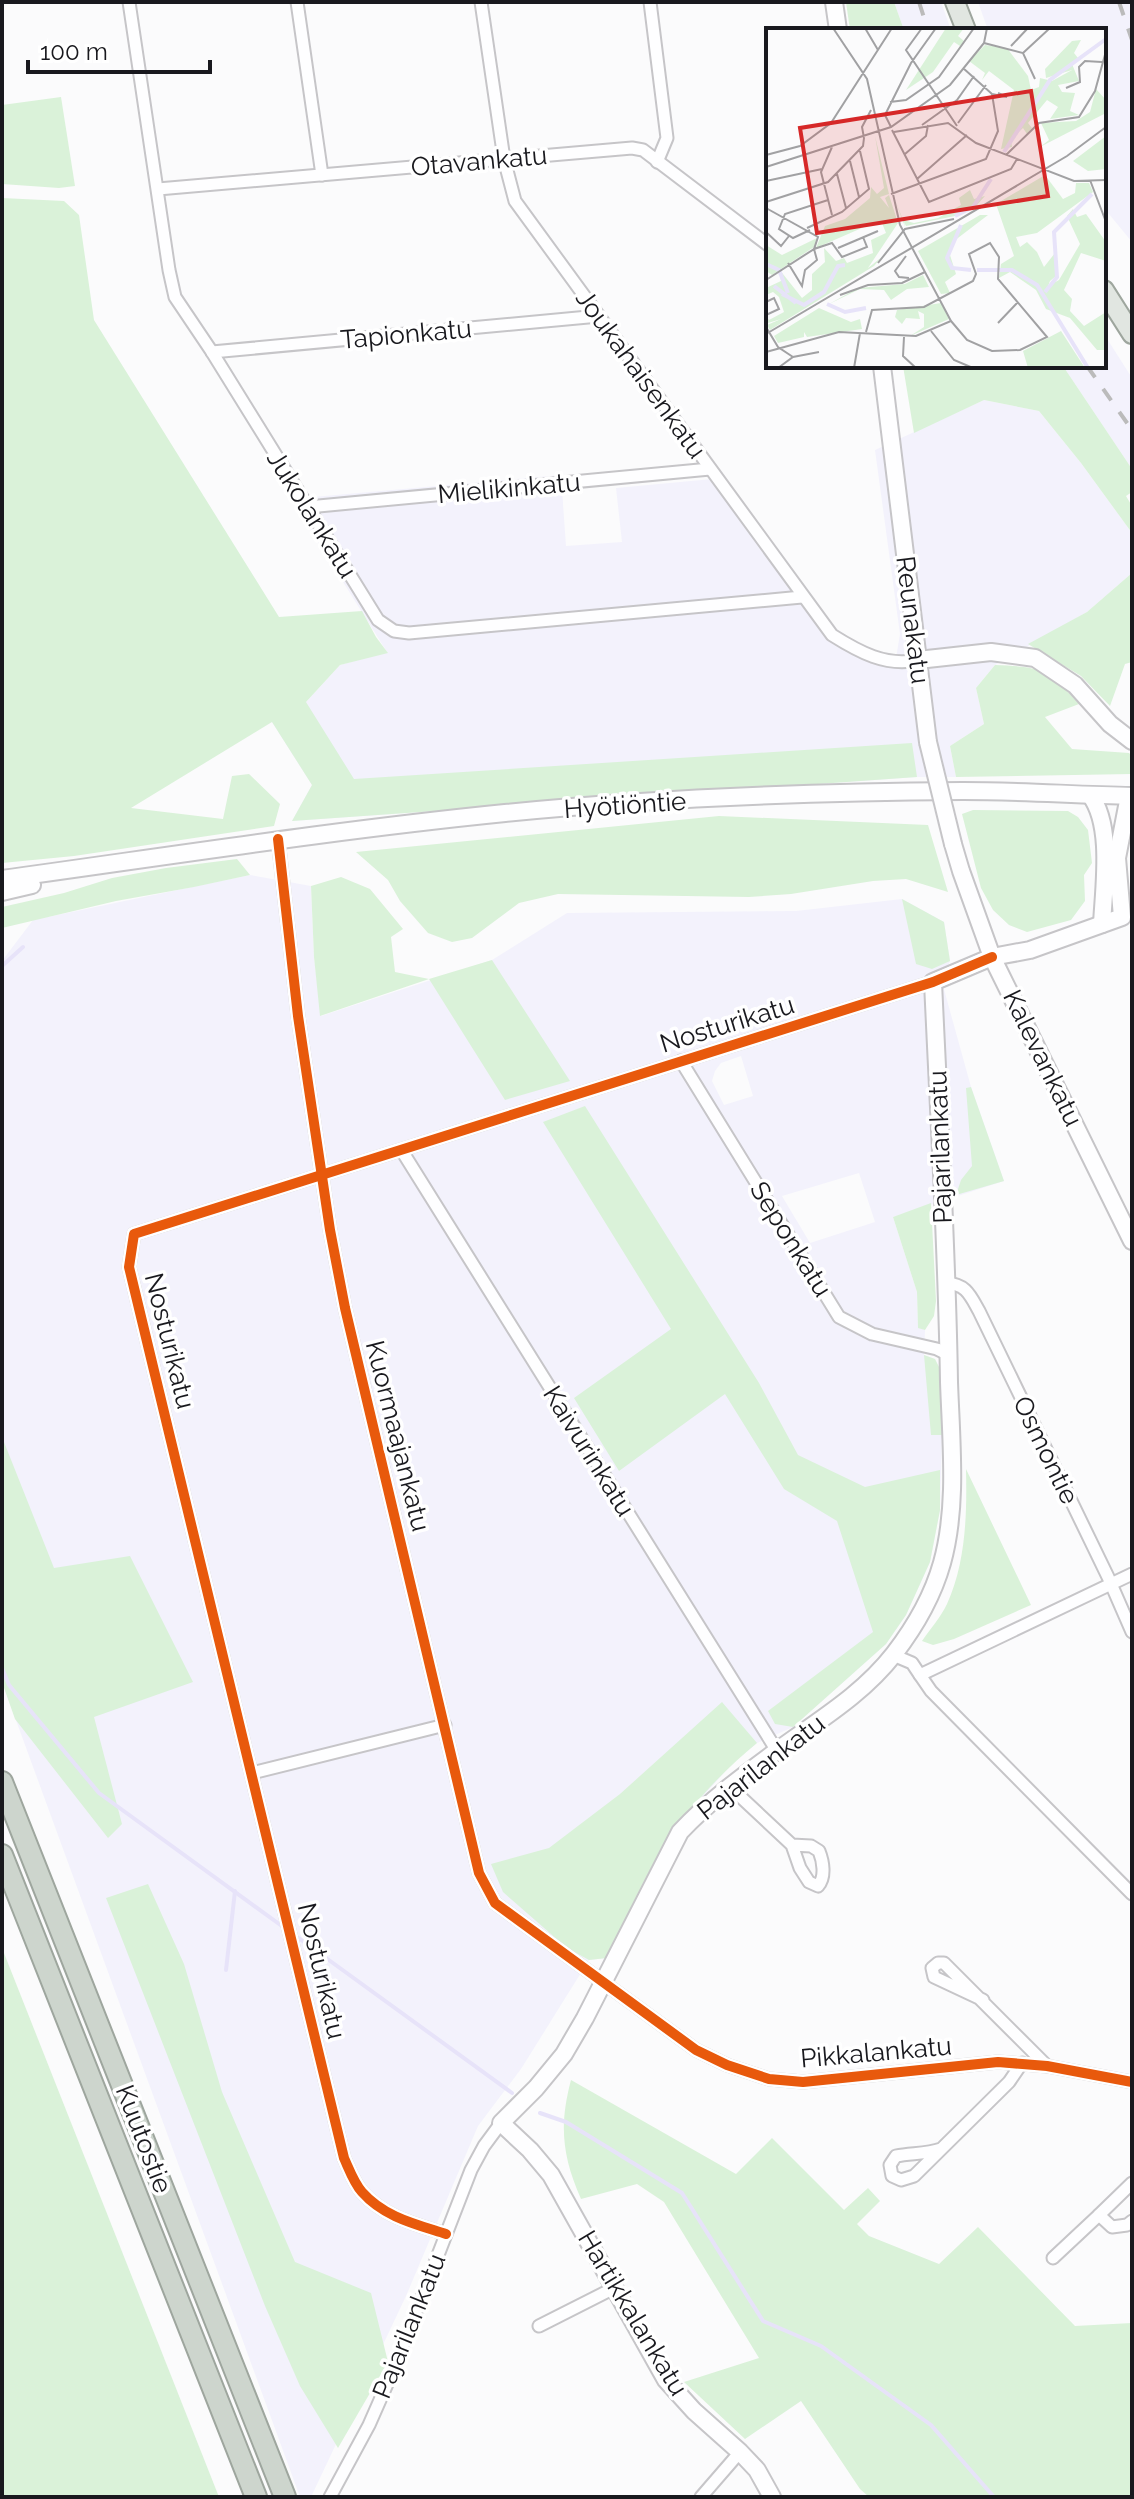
<svg xmlns="http://www.w3.org/2000/svg" width="1134" height="2499" font-family="Raleway,sans-serif">
	<style>
		.built { fill: #f3f2fc; fill-rule: evenodd }
		.green { fill: #daf2d9 }
		.lines { fill: none; stroke-linecap: round; stroke-linejoin: round }
		.stream { stroke: #e7e3f9; stroke-width: 4 }
		.street-casing { stroke: #c6c5c8; stroke-width: 15 }
		.secondary-casing { stroke: #c6c5c8; stroke-width: 20 }
		.primary-casing { stroke: #9ea69e; stroke-width: 22 }
		.highway-casing { stroke: #9ea69e; stroke-width: 24 }
		.street { stroke: #fefeff; stroke-width: 11 }
		.secondary { stroke: #fefeff; stroke-width: 16 }
		.primary { stroke: #e1e6e1; stroke-width: 18 }
		.highway { stroke: #cdd5cd; stroke-width: 20 }
		.rail { stroke: #bbb; stroke-width: 4; stroke-dasharray: 14 14; stroke-linecap: butt }
		.secondary-bridge-casing { stroke: #c6c5c8; stroke-width: 20; stroke-linecap: butt }
		.secondary-bridge { stroke: #fefeff; stroke-width: 16 }
		.cycleway-casing { stroke: #fff; stroke-width: 15 }
		.cycleway { stroke: #e8590c; stroke-width: 10 }
		.labels { text-anchor: middle; dominant-baseline: central; stroke-width: 7; stroke-linejoin: round; paint-order: stroke }
		.street-label { font-size: 26px; fill: #19191e; stroke: #fff }
		.inset-river { fill: none; stroke: #e7e3f9; stroke-width: 4 }
		.inset-road { fill: none; stroke: #a1a1a3; stroke-width: 2 }
		.view { fill: #d62828; fill-opacity: 0.15; stroke: #d62828; stroke-width: 4 }
		.inset-edge { fill: none; stroke: #19191e; stroke-width: 4 }
	</style>
	<rect width="100%" height="100%" fill="#fbfbfc"/>
	<g class="built">
		<polygon points="894,2 941,2 951,30 904,30"/>
		<polygon points="978,2 1132,2 1132,242 1104,208 1104,30 988,30"/>
		<polygon points="1104,334 1132,378 1132,469 1063,366 1104,366"/>
		<polygon points="984,400 1039,411 1081,463 1132,533 1132,573 1087,612 995,665 976,688 984,724 950,746 956,777 917,777 292,821 312,785 272,722 306,702 340,665 387,652 291,499 561,475 566,546 622,542 616,488 723,478 835,628 855,642 896,658 900,634 875,450"/>
		<path d="M250,875L311,886L314,957L321,1016L492,960L567,913L796,911L902,899L944,922L950,961L942,982L971,1087L1004,1181L893,1217L917,1292L918,1327L925,1330L924,1355L935,1359L940,1369L942,1435L940,1510L930,1562L906,1615L886,1644L793,1727L757,1743L732,1764L687,1814L656,1858L607,1958L589,1960L521,2069L478,2126L406,2296L311,2497H300L2,1682V961L33,920ZM741,1056L753,1096L724,1105L712,1081L715,1071L721,1063ZM859,1173L875,1222L810,1243L782,1196Z"/>
	</g>
	<g class="green">
		<polygon points="846,2 894,2 904,30 850,30"/>
		<polygon points="61,97 75,186 59,188 2,184 2,105"/>
		<polygon points="2,198 64,201 79,215 94,320 279,617 362,611 376,637 388,653 340,665 306,702 354,779 912,743 917,777 292,821 312,785 272,722 131,808 223,819 232,776 249,774 280,804 274,826 74,856 2,863"/>
		<polygon points="903,366 1063,366 1132,469 1132,492 1126,496 1132,506 1132,533 1081,463 1039,411 984,400 914,433"/>
		<polygon points="1132,573 1132,662 1125,664 1110,706 1081,676 1028,644 1087,612"/>
		<path d="M995,665C1042,667 1047,668 1079,704L1045,717L1072,749L1129,753L1132,756V774L956,777L950,746L984,724L976,688Z"/>
		<polygon points="973,810 1068,811 1078,817 1088,830 1092,863 1084,875 1085,901 1071,920 1027,932 1009,925 993,910 981,888 962,814"/>
		<polygon points="719,816 928,825 948,892 906,879 873,881 791,894 749,897 558,894 519,903 472,938 452,942 428,933 400,901 388,880 356,852"/>
		<polygon points="237,859 250,875 194,887 116,901 2,928 2,907 64,893 112,878 166,868"/>
		<polygon points="341,877 370,889 403,929 391,937 395,972 429,979 492,960 570,1081 505,1100 429,979 320,1016 314,957 311,886"/>
		<polygon points="902,899 944,922 950,961 932,969 916,964"/>
		<polygon points="971,1087 1004,1181 956,1195 961,1180 972,1166 966,1088"/>
		<polygon points="585,1106 759,1383 798,1455 865,1487 940,1470 940,1510 930,1562 906,1615 886,1644 793,1727 775,1724 768,1711 873,1632 837,1521 784,1489 725,1394 619,1471 574,1398 671,1329 543,1122"/>
		<polygon points="931,1203 936,1301 934,1316 925,1330 918,1328 917,1292 893,1217"/>
		<polygon points="924,1355 935,1359 940,1369 942,1435 931,1435"/>
		<polygon points="2,1437 54,1568 130,1556 193,1682 94,1717 122,1824 108,1838 15,1719 2,1682"/>
		<path d="M966,1469L1031,1605L954,1639L933,1645L922,1641C930,1629 941,1617 947,1604C966,1562 967,1514 966,1469Z"/>
		<path d="M722,1702L757,1743C718,1775 682,1815 656,1859C638,1891 623,1925 607,1958L589,1960L567,1948L503,1892L491,1864L549,1848L620,1794Z"/>
		<polygon points="148,1884 184,1964 222,2092 295,2262 371,2293 388,2362 338,2448 300,2386 265,2306 106,1898"/>
		<polygon points="2,1948 219,2497 2,2497"/>
		<path d="M571,2080L736,2174L772,2138L844,2210L868,2188L880,2201L857,2224L869,2236L939,2264L978,2227L1075,2326L1132,2323V2497H869L860,2489L801,2401L745,2439L684,2382L759,2358L664,2202L637,2184L581,2199C562,2156 559,2125 571,2080Z"/>
	</g>
	<g class="lines">
		<g class="stream">
			<polyline points="2,966 23,947"/>
			<polyline points="2,1668 9,1685 99,1793 286,1929"/>
			<polyline points="293,1934 512,2093"/>
			<polyline points="226,1970 235,1891"/>
			<polyline points="540,2113 566,2122 682,2193 763,2321 821,2346 931,2425 994,2497"/>
		</g>
		<g class="street-casing">
			<g id="street">
				<polyline points="129,2 169,270 175,297 212,352 378,620 394,631 409,633 802,597"/>
				<polyline points="297,2 322,175"/>
				<path d="M481,2L504,159L515,201L832,635C859,652 886,667 918,660"/>
				<polyline points="650,2 667,138 657,162"/>
				<polyline points="158,189 632,148 643,150 768,245"/>
				<polyline points="212,352 599,316"/>
				<polyline points="308,507 710,469"/>
				<polyline points="278,839 298,1016 330,1230 345,1308 479,1873 495,1903 696,2050 727,2065 769,2079 803,2082 998,2062 1047,2066 1132,2082"/>
				<polyline points="681,1061 839,1317 872,1334 937,1349 949,1355"/>
				<polyline points="402,1151 777,1751"/>
				<path d="M946,1283C966,1284 970,1295 979,1311L1108,1577L1132,1632"/>
				<polyline points="893,1655 912,1663 920,1675 1132,1574"/>
				<polyline points="920,1675 931,1691 1132,1894"/>
				<polyline points="252,1773 445,1725"/>
				<path d="M730,1787L792,1845L800,1868L809,1882L818,1886C826,1877 823,1861 819,1851L811,1846L792,1845"/>
				<polyline points="983,2000 934,1977 932,1968 938,1963 944,1963 1047,2066"/>
				<path d="M941,2149C927,2154 911,2153 896,2156L890,2165L892,2176L901,2180L914,2176L1009,2082L1022,2063"/>
				<polyline points="1132,2183 1099,2215 1112,2227 1127,2225 1132,2221"/>
				<path d="M446,2234C415,2224 384,2217 362,2192C354,2183 349,2169 344,2158L129,1267L134,1234L933,982"/>
				<polyline points="1053,2258 1099,2215"/>
				<polyline points="539,2326 614,2288"/>
				<polyline points="330,2497 369,2425 395,2366 471,2170 484,2146 501,2123"/>
				<polyline points="701,2497 740,2452"/>
			</g>
		</g>
		<g class="secondary-casing">
			<g id="secondary">
				<polyline points="834,2 838,30"/>
				<polyline points="882,366 928,742"/>
				<polyline points="918,660 991,652 1035,658 1075,685 1110,724 1132,741"/>
				<path d="M1090,795C1113,825 1104,886 1102,924"/>
				<polyline points="953,844 961,871 992,957 1132,1241"/>
				<path d="M2,879C169,856 336,830 505,813C655,798 812,792 963,791C1019,791 1076,795 1132,796"/>
				<polyline points="2,892 32,885"/>
				<path d="M772,2497L757,2470L740,2452L694,2411L666,2380L551,2175L530,2150L501,2123L536,2088L564,2054L585,2018L680,1832C709,1801 744,1775 778,1750C819,1720 862,1695 894,1654C914,1628 933,1595 942,1563C958,1506 951,1441 949,1382C947,1249 939,1115 933,982L992,957L1030,950L1122,917L1117,858L1129,796"/>
			</g>
		</g>
		<g class="primary-casing">
			<g id="primary">
				<polyline points="955,2 966,30"/>
				<polyline points="1104,290 1132,334"/>
			</g>
		</g>
		<g class="highway-casing">
			<g id="highway">
				<polyline points="2,1782 285,2497"/>
				<polyline points="2,1855 256,2497"/>
			</g>
		</g>
		<use href="#street" class="street"/>
		<use href="#secondary" class="secondary"/>
		<use href="#primary" class="primary"/>
		<use href="#highway" class="highway"/>
		<g class="rail">
			<polyline points="919,2 928,30"/>
			<polyline points="1119,2 1132,40"/>
			<polyline points="1087,366 1132,430"/>
		</g>
		<g class="secondary-bridge-casing">
			<polyline id="secondary-bridge" points="928,742 953,844"/>
		</g>
		<use href="#secondary-bridge" class="secondary-bridge"/>
		<g class="cycleway-casing">
			<g id="cycleway">
				<polyline points="278,839 298,1016 330,1230 345,1308 479,1873 495,1903 696,2050 727,2065 769,2079 803,2082 998,2062 1047,2066 1132,2082"/>
				<path d="M446,2234C415,2224 384,2217 362,2192C354,2183 349,2169 344,2158L129,1267L134,1234L933,982L992,957"/>
			</g>
		</g>
		<use href="#cycleway" class="cycleway"/>
	</g>
	<g class="labels">
		<g class="street-label">
			<text transform="translate(479 161) rotate(-5)">Otavankatu</text>
			<text transform="translate(406 334) rotate(-5)">Tapionkatu</text>
			<text transform="translate(641 374) rotate(54)">Joukahaisenkatu</text>
			<text transform="translate(509 488) rotate(-5)">Mielikinkatu</text>
			<text transform="translate(312 514) rotate(58)">Jukolankatu</text>
			<text transform="translate(913 620) rotate(83)">Reunakatu</text>
			<text transform="translate(625 805) rotate(-4)">Hyötiöntie</text>
			<text transform="translate(727 1024) rotate(-17)">Nosturikatu</text>
			<text transform="translate(1043 1058) rotate(64)">Kalevankatu</text>
			<text transform="translate(940 1147) rotate(-92)">Pajarilankatu</text>
			<text transform="translate(791 1239) rotate(58)">Seponkatu</text>
			<text transform="translate(170 1341) rotate(76)">Nosturikatu</text>
			<text transform="translate(398 1436) rotate(76)">Kuormaajankatu</text>
			<text transform="translate(1046 1450) rotate(64)">Osmontie</text>
			<text transform="translate(589 1451) rotate(58)">Kaivurinkatu</text>
			<text transform="translate(761 1767) rotate(-38)">Pajarilankatu</text>
			<text transform="translate(322 1971) rotate(77)">Nosturikatu</text>
			<text transform="translate(876 2052) rotate(-5)">Pikkalankatu</text>
			<text transform="translate(144 2139) rotate(69)">Kuutostie</text>
			<text transform="translate(633 2313) rotate(59)">Hartikkalankatu</text>
			<text transform="translate(409 2326) rotate(-68)">Pajarilankatu</text>
		</g>
	</g>
	<g transform="translate(766 28)">
		<rect width="340" height="340" fill="#fbfbfc"/>
		<path d="M180,0H198L192,8L198,13L194,18L188,14L167,44L140,62ZM315,12L308,25L312,30L306,36L313,53L292,57L296,64L309,65L304,83L313,87L284,91L292,79L281,72L262,95L266,100L261,106L257,100L245,111L246,119L235,121L248,62L223,43L216,52L219,45L203,33L219,17L241,20L262,48L265,62L273,59L274,50L286,53L306,42L280,50L279,41L306,13ZM330,61L340,72V85L274,119L283,112L275,95L310,93L324,84ZM109,108L123,166L114,169L123,180L119,170L123,167L132,195L102,240L117,228L108,238L4,302L1,297L15,291L2,295L0,288L3,292L18,284L13,269L7,264L0,267V260L15,253L13,241L36,270L46,262V246L59,234L58,220L70,233L78,230L81,235L107,225L105,212L120,205L116,195L105,196L50,220L59,198L79,191L104,170L105,159L111,166L118,160ZM340,108V141L322,143L307,133ZM279,147L297,171L309,165L310,155H323L327,164L271,205L250,209L254,219L261,214L271,224L278,239L289,225L290,248L284,253L282,258L293,252L314,216L301,188L307,181L311,189L320,186L340,214V233L315,225L298,262L306,271L304,283L318,298L340,284V322H331L304,290L280,281L270,262L244,244L233,250L235,236L248,228L230,176ZM204,162L208,171L219,168L210,178L189,188L140,198L138,194L139,199L128,169L137,192L148,195L172,190L195,177L193,170ZM214,187H222L188,213L184,227L190,246L179,254L184,265L175,266L152,223ZM51,210L48,219L6,247L0,243V217L16,227ZM157,247L163,259L141,261L125,272L118,262L94,261L63,276L92,260L139,256ZM175,275L183,291L144,308L158,299V286L152,283L154,291L140,290L136,296L129,289L131,282ZM53,280L85,294L94,291L96,301L41,309L38,304V309L12,315L8,308ZM295,303L319,340H262L257,323Z" fill="#daf2d9"/>
		<path class="inset-river" d="M238,124L284,52L340,11M189,188L207,179L225,151M195,197L181,230L186,240L205,242M0,236L13,242L22,265M211,242H246L271,257L322,340M8,258L30,275M279,264L291,249L288,204L326,166M16,266L38,277L58,264L72,238L79,237M61,276L79,284L100,280"/>
		<path class="inset-road" d="M99,0L112,22M156,0L140,22L191,98M218,15L257,25L269,51M245,18L262,0M257,25L284,0M300,60L314,54L313,39L319,33L336,34M226,66L241,69L232,65M124,74L140,72L173,49L208,0M119,87L145,35L170,0M108,88L119,87L125,99M192,95L220,57M156,97L191,72L208,48M126,102L163,174L245,141L251,131M128,104L182,95L210,115L308,153L340,152M98,110L96,99L105,82M139,126L160,108L162,97M0,127L34,118L65,95L126,0M240,127L273,95L313,89L329,63L340,23M84,133L93,169M0,139L125,99L184,57L218,15L221,0M71,146L80,180M151,151L201,107M324,152L340,194M0,153L56,141M125,166L220,131L232,103L226,66L197,40M0,174L62,154L97,118L98,110M0,180L52,209L48,221L0,252M66,187L55,144L66,119M41,200L76,184L103,161L94,123M44,202L27,210L13,201L19,186L62,172M0,204L15,218L23,208M72,220L112,203M140,228L129,243L133,249L143,250M22,235L36,258L39,242L51,232L48,221L66,215L76,229L101,219L97,209M112,235L139,201L188,191M74,267L102,257L136,255L159,244M0,274L8,270L13,281L0,287M232,295L252,274M0,299L12,319L27,329M165,303L188,332L207,340M100,304L106,282L158,279L207,253L210,246L203,226L224,215L233,229L232,251L281,309L254,322L226,323L201,312L185,293M0,306L301,128L340,99M138,309L137,328L150,340M0,324L73,304L150,308L185,293L134,197L101,51L67,0M12,340L27,329L53,324M88,340L94,305"/>
		<path class="view" d="M265,63L282,168L51,205L34,100Z"/>
		<rect width="340" height="340" class="inset-edge"/>
	</g>
	<rect width="1134" height="2499" fill="none" stroke="#19191e" stroke-width="8"/>
	<path d="M28 60v12h182v-12" fill="none" stroke="#19191e" stroke-width="4"/>
	<text x="40" y="60" font-size="24" fill="#19191e" stroke="#ffffff" stroke-width="6" paint-order="stroke">100 m</text>
</svg>
